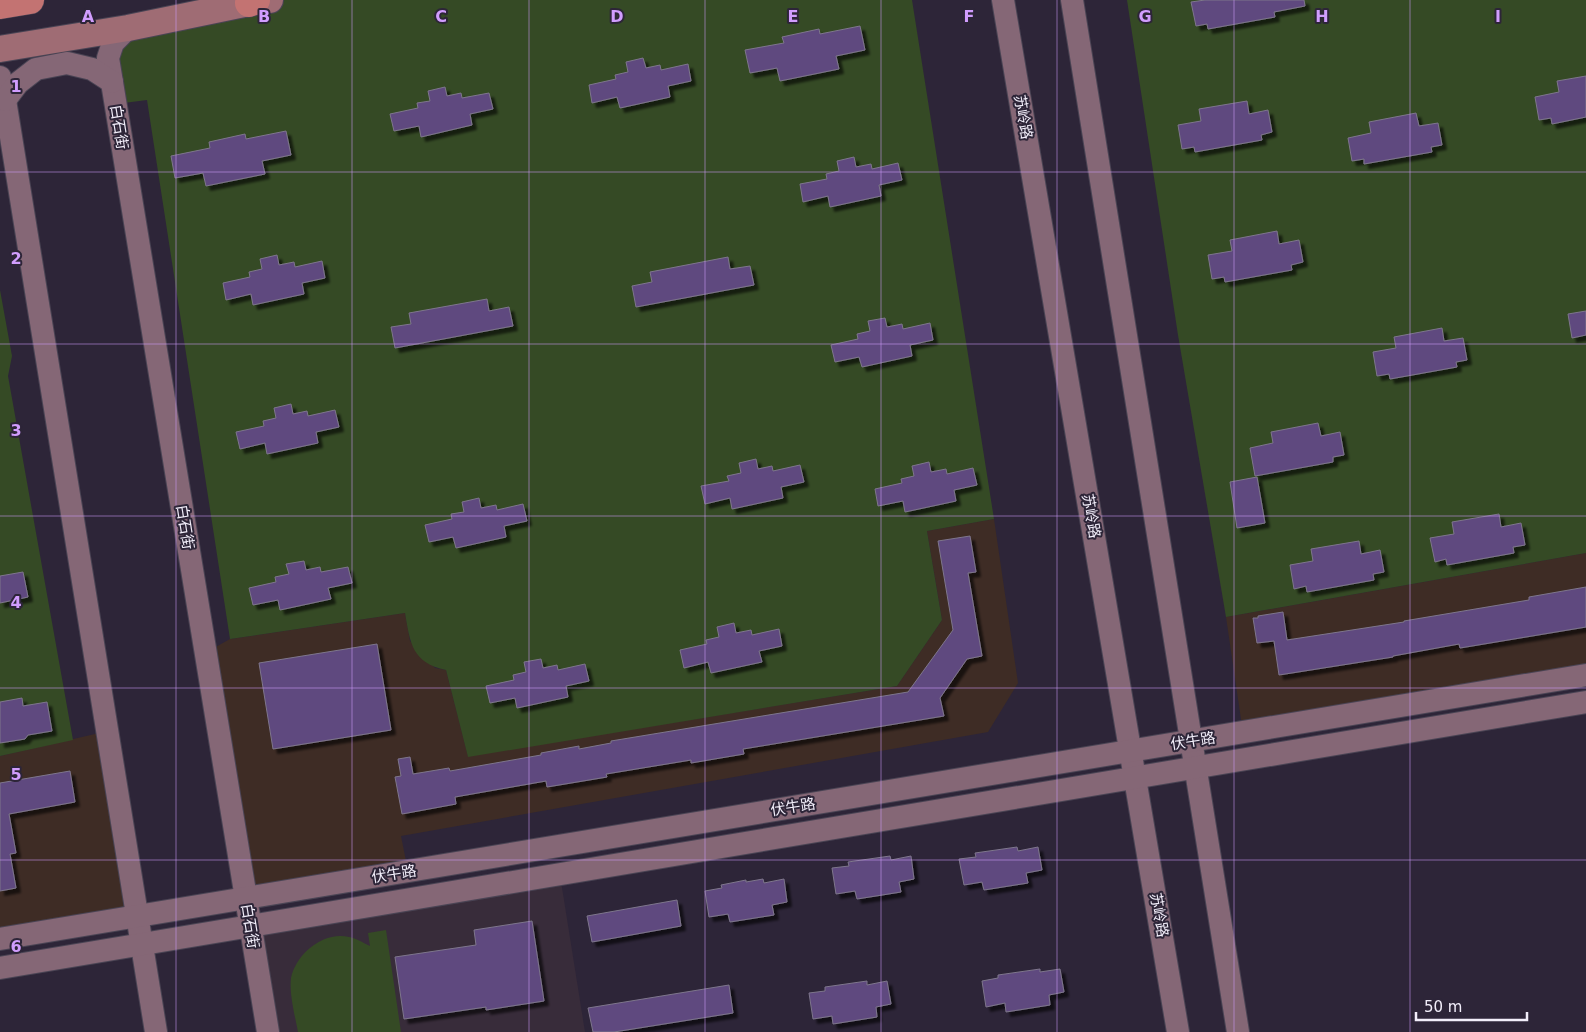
<svg xmlns="http://www.w3.org/2000/svg" width="1586" height="1032" font-family="'DejaVu Sans','Noto Sans SC',sans-serif">
	<style>
		.commercial { fill: #3e2c25 }
		.education { fill: #382c3a }
		.green { fill: #354a25 }
		.building { fill: #5f497f; stroke: #7e768c; filter: url(#shadow) }
		.lines { fill: none; stroke-linecap: round; stroke-linejoin: round }
		.secondary-casing { stroke: #4a4454; stroke-width: 24 }
		.primary-casing { stroke: #4a4454; stroke-width: 28 }
		.highway-casing { stroke: #4a4454; stroke-width: 29 }
		.secondary { stroke: #856776; stroke-width: 22 }
		.primary { stroke: #9f6c74; stroke-width: 26 }
		.highway { stroke: #c37372; stroke-width: 28 }
		.grid { fill: none; stroke: #d19dfe; stroke-width: 1; stroke-opacity: 0.55 }
		.labels { text-anchor: middle; dominant-baseline: central; stroke-width: 4; stroke-linejoin: round; paint-order: stroke }
		.street-label { font-size: 15px; fill: #f2eefa; stroke: #2d2538 }
		.grid-label { font-size: 16px; text-anchor: middle; font-weight: bold; fill: #d19dfe; stroke: #2d2538; stroke-width: 4; stroke-linejoin: round; paint-order: stroke }
	</style>
	<defs>
		<filter id="shadow"><feDropShadow dx="4.5" dy="4.5" stdDeviation="1" flood-color="#0009"/></filter>
	</defs>
	<rect width="100%" height="100%" fill="#2d2538"/>
	<g class="commercial">
		<polygon points="994,519 1018,683 988,732 401,836 408,871 246,898 205,653 230,639 405,613 410,641 435,668 446,670 468,756 897,686 942,620 927,531"/>
		<polygon points="1586,553 1586,675 1243,733 1226,617"/>
		<polygon points="108,731 138,916 0,939 0,756"/>
	</g>
	<polygon class="education" points="560,875 585,1032 268,1032 250,927"/>
	<g class="green">
		<path d="M270,0H912L994,519L927,531L942,620L897,686L468,757L446,670C412,663 410,643 405,613L230,639L147,100L116,104L113,43Z"/>
		<polygon points="1127,0 1586,0 1586,553 1226,617 1178,335"/>
		<polygon points="0,290 12,356 8,376 73,740 0,756"/>
		<path d="M386,930L401,1032H298C295,1016 289,993 291,978C296,954 323,931 349,937C356,938 363,943 370,946L368,933Z"/>
	</g>
	<g class="building">
		<polygon points="1205,0 1304,0 1305,6 1274,12 1275,17 1208,29 1207,24 1196,26 1191,2"/>
		<polygon points="860,26 865,50 836,56 839,69 780,81 777,68 750,73 745,50 784,43 782,37 819,29 820,34"/>
		<polygon points="643,58 646,68 660,65 661,70 688,64 691,81 668,86 670,97 620,108 617,97 592,103 589,85 616,79 615,75 628,72 626,62"/>
		<polygon points="1586,76 1586,117 1552,124 1551,118 1539,120 1535,97 1559,92 1557,81"/>
		<polygon points="445,87 447,96 461,93 462,98 489,93 493,109 470,114 472,125 421,137 419,126 394,131 390,114 418,108 417,103 430,101 428,91"/>
		<polygon points="1247,101 1249,114 1268,110 1272,132 1261,135 1262,140 1195,152 1194,147 1182,149 1178,125 1201,121 1199,109"/>
		<polygon points="1416,113 1419,126 1438,123 1442,145 1431,147 1432,152 1364,164 1364,159 1352,161 1348,138 1371,133 1369,122"/>
		<polygon points="286,131 291,155 262,161 265,174 206,186 203,173 175,178 171,156 210,148 209,142 245,134 246,139"/>
		<polygon points="854,157 856,167 871,164 872,169 898,163 902,180 879,185 881,196 830,207 828,196 803,202 800,184 827,179 826,174 839,171 837,161"/>
		<polygon points="1277,231 1279,244 1299,240 1303,262 1291,265 1292,270 1225,282 1224,277 1212,279 1208,255 1232,251 1230,240"/>
		<polygon points="277,255 279,265 294,262 295,267 322,261 325,278 302,283 304,294 253,305 251,294 226,300 223,283 250,277 249,272 262,269 260,259"/>
		<polygon points="728,257 730,269 750,266 754,285 636,307 632,286 652,282 650,272"/>
		<polygon points="487,299 489,311 509,307 513,326 395,348 391,327 411,324 409,313"/>
		<polygon points="1586,311 1586,335 1572,338 1568,314"/>
		<polygon points="885,318 887,327 902,324 903,329 930,323 933,340 910,345 912,356 862,367 859,357 835,362 831,345 858,339 857,334 870,331 868,321"/>
		<polygon points="1442,328 1444,341 1463,338 1467,360 1456,362 1457,367 1390,379 1389,374 1377,376 1373,352 1396,348 1394,337"/>
		<polygon points="291,404 293,414 307,411 308,416 335,410 339,427 316,432 318,443 267,454 265,443 240,449 236,432 264,426 263,421 276,418 274,408"/>
		<polygon points="1318,423 1321,436 1340,432 1344,455 1333,457 1333,462 1255,476 1250,448 1273,443 1271,432"/>
		<polygon points="756,459 758,469 772,466 773,471 800,465 804,482 781,487 783,498 732,509 730,498 705,504 701,486 729,481 727,476 741,473 739,463"/>
		<polygon points="929,462 931,472 946,469 947,474 973,468 977,485 954,490 956,501 905,512 903,501 878,506 875,489 902,483 901,479 914,476 912,466"/>
		<polygon points="1257,477 1265,523 1237,528 1230,482"/>
		<polygon points="479,498 481,508 496,505 497,510 523,504 527,521 504,526 506,537 456,548 453,537 429,542 425,525 452,519 451,514 464,512 462,502"/>
		<polygon points="1499,514 1501,527 1521,523 1525,545 1513,547 1514,553 1447,565 1446,559 1435,562 1430,538 1454,534 1452,522"/>
		<polygon points="970,536 976,572 968,573 982,656 967,659 940,698 944,716 743,749 744,754 691,763 691,760 606,774 607,777 547,787 546,781 455,797 456,804 402,814 395,777 401,776 398,759 410,757 413,774 449,768 450,771 541,755 541,753 579,746 579,749 611,743 611,741 908,692 953,630 938,541"/>
		<polygon points="1359,541 1361,554 1380,550 1384,572 1373,574 1374,580 1307,592 1306,586 1294,589 1290,565 1313,561 1311,549"/>
		<polygon points="304,561 306,570 320,567 321,572 348,567 352,583 328,588 331,599 280,610 278,600 253,605 249,588 276,582 275,577 289,574 286,564"/>
		<polygon points="23,572 28,597 0,603 0,576"/>
		<polygon points="1586,587 1586,627 1460,648 1459,644 1393,656 1393,657 1279,675 1274,641 1257,643 1253,618 1258,618 1258,616 1283,612 1287,640 1404,622 1404,621 1529,600 1529,597"/>
		<polygon points="734,623 736,633 751,630 752,635 779,629 782,646 759,651 762,662 711,673 708,662 684,668 680,650 707,644 706,640 719,637 717,627"/>
		<polygon points="377,644 391,730 273,749 259,663"/>
		<polygon points="541,659 543,668 557,665 558,670 585,664 589,681 566,686 568,697 517,708 515,698 490,703 486,686 514,680 513,675 526,672 524,662"/>
		<polygon points="22,698 23,706 47,702 52,731 28,735 25,739 0,743 0,702"/>
		<polygon points="70,771 75,802 9,814 16,853 10,854 16,888 0,891 0,783"/>
		<polygon points="1017,847 1018,851 1038,847 1042,870 1026,873 1028,883 984,890 982,882 964,885 959,859 976,857 975,853"/>
		<polygon points="890,856 891,860 911,856 914,879 899,882 901,892 857,899 855,891 836,894 832,868 849,866 848,862"/>
		<polygon points="763,879 764,883 784,879 787,902 772,905 774,915 730,922 728,914 709,917 705,891 722,888 721,885 746,880 746,882"/>
		<polygon points="677,900 681,926 592,942 587,916"/>
		<polygon points="532,921 544,1001 486,1010 486,1007 404,1019 395,957 476,945 474,930"/>
		<polygon points="1040,969 1040,972 1060,969 1064,992 1049,995 1050,1005 1006,1012 1005,1003 986,1007 982,981 998,978 998,975"/>
		<polygon points="867,981 867,985 887,981 891,1004 876,1007 877,1017 833,1024 832,1016 813,1019 809,993 825,991 825,987"/>
		<polygon points="729,985 733,1013 614,1032 593,1032 588,1008"/>
	</g>
	<g class="lines">
		<g class="secondary-casing">
			<g id="secondary">
				<polyline points="1003,0 1178,1032"/>
				<polyline points="1072,0 1238,1032"/>
				<polyline points="128,28 113,43 108,58 268,1032"/>
				<polyline points="0,77 5,100 156,1032"/>
				<polyline points="5,100 18,83 36,69 67,63 92,69 112,82"/>
				<polyline points="0,939 1586,675"/>
				<polyline points="0,968 1586,702"/>
			</g>
		</g>
		<g class="primary-casing">
			<polyline id="primary" points="0,49 128,28 249,3 270,0"/>
		</g>
		<g class="highway-casing">
			<g id="highway">
				<polyline points="249,3 256,0"/>
				<polyline points="0,5 30,0"/>
			</g>
		</g>
		<use href="#secondary" class="secondary"/>
		<use href="#primary" class="primary"/>
		<use href="#highway" class="highway"/>
	</g>
	<path class="grid" d="M176,0V1032M352,0V1032M529,0V1032M705,0V1032M881,0V1032M1057,0V1032M1234,0V1032M1410,0V1032M0,172H1586M0,344H1586M0,516H1586M0,688H1586M0,860H1586"/>
	<g class="labels">
		<g class="street-label">
			<text transform="translate(1023 117) rotate(80)">苏岭路</text>
			<text transform="translate(119 127) rotate(81)">白石街</text>
			<text transform="translate(1091 516) rotate(80)">苏岭路</text>
			<text transform="translate(185 527) rotate(81)">白石街</text>
			<text transform="translate(1193 741) rotate(-9)">伏牛路</text>
			<text transform="translate(793 807) rotate(-9)">伏牛路</text>
			<text transform="translate(394 874) rotate(-9)">伏牛路</text>
			<text transform="translate(1159 915) rotate(80)">苏岭路</text>
			<text transform="translate(250 926) rotate(81)">白石街</text>
		</g>
	</g>
	<g class="grid-label">
		<text x="88" y="22">A</text>
		<text x="264" y="22">B</text>
		<text x="441" y="22">C</text>
		<text x="617" y="22">D</text>
		<text x="793" y="22">E</text>
		<text x="969" y="22">F</text>
		<text x="1145" y="22">G</text>
		<text x="1322" y="22">H</text>
		<text x="1498" y="22">I</text>
		<text x="16" y="92">1</text>
		<text x="16" y="264">2</text>
		<text x="16" y="436">3</text>
		<text x="16" y="608">4</text>
		<text x="16" y="780">5</text>
		<text x="16" y="952">6</text>
	</g>
	<path d="M1416 1012v8h111v-8" fill="none" stroke="#f2eefa" stroke-width="2.5"/>
	<text x="1424" y="1012" font-size="15" fill="#f2eefa" stroke="#2d2538" stroke-width="4" paint-order="stroke">50 m</text>
</svg>
